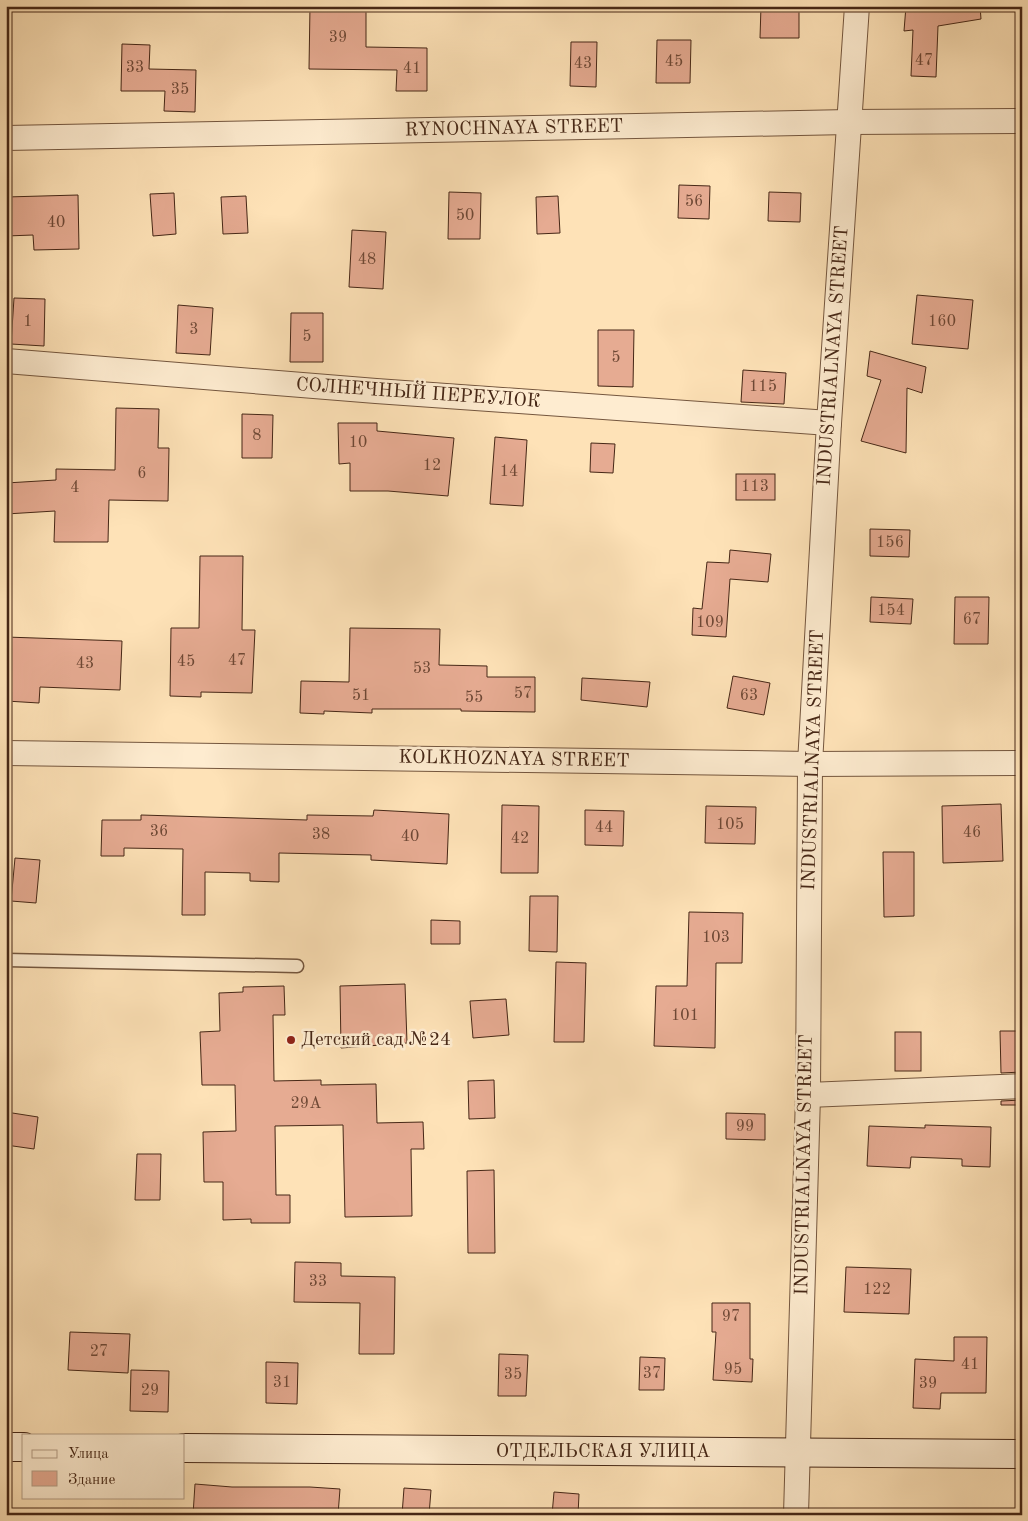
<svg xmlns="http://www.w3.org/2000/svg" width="1028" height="1521" font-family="'Old Standard TT',serif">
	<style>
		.building { fill: #e6ab92; stroke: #462716 }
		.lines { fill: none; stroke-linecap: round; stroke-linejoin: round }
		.lane-casing { stroke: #74563e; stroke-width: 15 }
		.street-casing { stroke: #74563e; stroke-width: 26 }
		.secondary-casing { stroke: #462716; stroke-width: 30 }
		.lane { stroke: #feecd0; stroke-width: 12 }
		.street { stroke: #feecd0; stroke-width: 24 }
		.secondary { stroke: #feecd0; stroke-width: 28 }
		.poi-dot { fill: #8f2418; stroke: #feecd0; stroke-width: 2 }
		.labels { text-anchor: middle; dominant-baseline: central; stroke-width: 5; stroke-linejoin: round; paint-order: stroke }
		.number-label { font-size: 16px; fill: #6e4835 }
		.street-label { font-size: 19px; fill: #462716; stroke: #feecd0 }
		.poi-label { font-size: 19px; fill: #462716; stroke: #feecd0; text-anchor: start }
	</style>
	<rect width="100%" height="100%" fill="#fee2b7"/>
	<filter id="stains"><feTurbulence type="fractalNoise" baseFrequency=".004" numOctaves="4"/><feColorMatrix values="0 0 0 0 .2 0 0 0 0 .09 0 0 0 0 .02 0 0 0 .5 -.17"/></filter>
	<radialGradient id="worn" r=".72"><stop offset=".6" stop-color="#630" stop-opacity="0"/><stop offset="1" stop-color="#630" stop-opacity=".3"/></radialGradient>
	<g class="building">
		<polygon points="310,6 366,7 366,47 427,48 427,91 396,91 397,70 309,69"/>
		<polygon points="761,6 799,6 799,38 760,38"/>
		<polygon points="906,6 980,6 981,19 938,26 936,77 911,76 913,30 904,31"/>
		<polygon points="657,40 691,40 690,83 656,83"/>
		<polygon points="571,42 597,42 596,87 570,86"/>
		<polygon points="122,44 150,45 149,69 196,70 195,112 164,111 165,91 121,91"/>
		<polygon points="679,185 710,186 709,219 678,218"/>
		<polygon points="449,192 481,193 480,239 448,239"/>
		<polygon points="769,192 801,193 800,222 768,221"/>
		<polygon points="174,193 176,234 153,236 150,194"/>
		<polygon points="78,195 79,249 34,250 33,235 6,236 6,197"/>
		<polygon points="246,196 248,233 223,234 221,197"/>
		<polygon points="558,196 560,233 537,234 536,197"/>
		<polygon points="352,230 386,232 383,289 349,287"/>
		<polygon points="917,295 973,300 968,349 912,344"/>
		<polygon points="14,298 45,299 44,346 11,344"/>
		<polygon points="178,305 213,308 210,355 176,353"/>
		<polygon points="291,313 323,313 323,362 290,362"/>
		<polygon points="598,330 634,330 633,387 598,386"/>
		<polygon points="870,351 926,367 922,393 907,388 906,453 861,441 881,380 867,376"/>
		<polygon points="743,370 786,373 784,404 741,402"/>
		<polygon points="116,408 159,409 158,448 169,448 168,501 109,500 108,542 54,542 55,511 6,514 6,483 56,480 56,469 115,470"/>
		<polygon points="242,414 273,415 272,458 242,458"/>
		<polygon points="338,423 377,423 377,431 454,438 448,496 388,491 350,491 350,463 339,464"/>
		<polygon points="495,437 527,440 523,506 490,504"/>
		<polygon points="591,443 615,444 613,473 590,472"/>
		<rect x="736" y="474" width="39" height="26"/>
		<polygon points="870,529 910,530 909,557 870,556"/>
		<polygon points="730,550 771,554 768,582 730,579 726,637 692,635 693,608 702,609 707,562 729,563"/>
		<polygon points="200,556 243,556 242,630 255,630 252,693 201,692 201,697 170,696 171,628 199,628"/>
		<polygon points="871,597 913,599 911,624 870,622"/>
		<polygon points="955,597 989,597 988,644 954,644"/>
		<polygon points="350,628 440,629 439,665 487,666 487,677 535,677 535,712 461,711 461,709 372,709 372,713 324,711 324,714 300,713 301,681 349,682"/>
		<polygon points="6,637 122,641 120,690 40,687 39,703 6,701"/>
		<polygon points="733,676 770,683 764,715 727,708"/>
		<polygon points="582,678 650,682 647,707 581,700"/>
		<polygon points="1001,804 1003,861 943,863 942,806"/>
		<polygon points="502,805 539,806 538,873 501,873"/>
		<polygon points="706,806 756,807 755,844 705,843"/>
		<polygon points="374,810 449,814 447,864 371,860 371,855 279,853 279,882 250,881 250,873 205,872 205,915 182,915 183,849 124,848 124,856 101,856 102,820 141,820 141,815 307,820 307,815 373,816"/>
		<polygon points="585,810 624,811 623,846 585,845"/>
		<polygon points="883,852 914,852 914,916 884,917"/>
		<polygon points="15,858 40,860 36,903 11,901"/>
		<polygon points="530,896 558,896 557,952 529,951"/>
		<polygon points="689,912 743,913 742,963 716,963 715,1048 654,1046 656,986 687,986"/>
		<polygon points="431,920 460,921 460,944 431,944"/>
		<polygon points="556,962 586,963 584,1042 554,1042"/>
		<polygon points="405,984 407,1043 341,1048 340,986"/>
		<polygon points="284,986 285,1015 273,1015 274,1081 321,1080 321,1085 376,1084 377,1123 423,1122 424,1149 411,1149 412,1216 345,1217 343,1125 275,1126 276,1195 290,1195 290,1223 251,1223 251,1219 223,1220 223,1182 204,1182 203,1132 236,1131 235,1085 202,1085 200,1032 220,1031 219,993 243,992 243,987"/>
		<polygon points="506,999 509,1035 473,1038 470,1001"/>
		<polygon points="1000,1031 1022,1031 1022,1072 1001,1073"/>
		<rect x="895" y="1032" width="26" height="39"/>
		<polygon points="494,1080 495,1118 469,1119 468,1081"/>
		<polygon points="1022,1100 1022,1105 1001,1105 1001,1101"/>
		<polygon points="6,1112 38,1117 34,1149 6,1145"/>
		<polygon points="726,1113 765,1114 765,1140 726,1139"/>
		<polygon points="925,1125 991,1127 990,1167 962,1166 962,1159 911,1157 910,1168 867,1166 869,1126 925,1128"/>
		<polygon points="137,1154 161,1154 160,1200 135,1200"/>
		<polygon points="494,1170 495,1253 468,1253 467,1171"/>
		<polygon points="295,1262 341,1263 341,1276 395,1277 394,1354 359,1354 360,1303 294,1302"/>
		<polygon points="846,1267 911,1269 909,1314 844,1312"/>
		<polygon points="712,1303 750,1303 750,1359 753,1359 752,1382 713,1380 716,1332 712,1332"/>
		<polygon points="70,1332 130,1334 128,1373 68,1370"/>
		<polygon points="954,1337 987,1337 986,1393 941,1393 940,1409 913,1408 915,1359 954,1361"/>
		<polygon points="499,1354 528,1355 526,1396 498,1396"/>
		<polygon points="640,1357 665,1358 664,1390 639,1390"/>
		<polygon points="266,1362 298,1363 297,1404 266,1403"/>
		<polygon points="131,1370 169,1371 168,1412 130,1411"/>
		<polygon points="195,1484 232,1487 310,1487 340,1489 338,1515 193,1515"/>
		<polygon points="404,1488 431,1490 429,1515 402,1515"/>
		<polygon points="554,1492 579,1494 578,1515 552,1515"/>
	</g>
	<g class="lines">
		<g class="lane-casing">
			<polyline id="lane" points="6,960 297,966"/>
		</g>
		<g class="street-casing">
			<g id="street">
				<polyline points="6,138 849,122 1022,121"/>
				<polyline points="6,361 376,391 829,423"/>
				<polyline points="6,753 810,764 1022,763"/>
				<polyline points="808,1095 1022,1086"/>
				<polyline points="796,1515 808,1095 810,764 829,423 857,6"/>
			</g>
		</g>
		<g class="secondary-casing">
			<g id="secondary">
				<polyline points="6,1447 24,1447"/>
				<polyline points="184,1448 1022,1454"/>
			</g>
		</g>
		<use href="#lane" class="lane"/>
		<use href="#street" class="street"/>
		<use href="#secondary" class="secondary"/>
	</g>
	<circle class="poi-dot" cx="291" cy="1040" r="5"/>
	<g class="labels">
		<g class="number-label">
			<text x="338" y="38">39</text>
			<text x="924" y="61">47</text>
			<text x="674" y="62">45</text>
			<text x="583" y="64">43</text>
			<text x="135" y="68">33</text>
			<text x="412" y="69">41</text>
			<text x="180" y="90">35</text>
			<text x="694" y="202">56</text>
			<text x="465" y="216">50</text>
			<text x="56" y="223">40</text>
			<text x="367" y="260">48</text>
			<text x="28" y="322">1</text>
			<text x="942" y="322">160</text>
			<text x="194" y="330">3</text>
			<text x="307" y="337">5</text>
			<text x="616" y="358">5</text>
			<text x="763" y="387">115</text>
			<text x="257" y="436">8</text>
			<text x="358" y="443">10</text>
			<text x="432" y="466">12</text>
			<text x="509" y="472">14</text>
			<text x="142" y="474">6</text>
			<text x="755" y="487">113</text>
			<text x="75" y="488">4</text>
			<text x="890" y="543">156</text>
			<text x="891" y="611">154</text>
			<text x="972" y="620">67</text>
			<text x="710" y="623">109</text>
			<text x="237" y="661">47</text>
			<text x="186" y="662">45</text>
			<text x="85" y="664">43</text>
			<text x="422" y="669">53</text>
			<text x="523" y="694">57</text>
			<text x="361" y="696">51</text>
			<text x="749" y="696">63</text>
			<text x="474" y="698">55</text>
			<text x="730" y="825">105</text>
			<text x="604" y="828">44</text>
			<text x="159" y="832">36</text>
			<text x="972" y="833">46</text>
			<text x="321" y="835">38</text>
			<text x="410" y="837">40</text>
			<text x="520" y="839">42</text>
			<text x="716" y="938">103</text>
			<text x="685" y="1016">101</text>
			<text x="306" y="1104">29А</text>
			<text x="745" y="1127">99</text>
			<text x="318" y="1282">33</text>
			<text x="877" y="1290">122</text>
			<text x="731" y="1317">97</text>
			<text x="99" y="1352">27</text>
			<text x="970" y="1365">41</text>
			<text x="733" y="1370">95</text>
			<text x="652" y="1374">37</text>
			<text x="513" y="1375">35</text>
			<text x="282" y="1383">31</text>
			<text x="928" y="1384">39</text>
			<text x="150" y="1391">29</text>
		</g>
		<g class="street-label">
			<text transform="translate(514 129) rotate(-1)">RYNOCHNAYA STREET</text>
			<text transform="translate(834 356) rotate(-86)">INDUSTRIALNAYA STREET</text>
			<text transform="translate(418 394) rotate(4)">СОЛНЕЧНЫЙ ПЕРЕУЛОК</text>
			<text transform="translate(514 760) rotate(1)">KOLKHOZNAYA STREET</text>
			<text transform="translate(814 760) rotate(-88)">INDUSTRIALNAYA STREET</text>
			<text transform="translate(805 1165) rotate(-89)">INDUSTRIALNAYA STREET</text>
			<text x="603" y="1452">ОТДЕЛЬСКАЯ УЛИЦА</text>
		</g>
		<g class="poi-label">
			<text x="301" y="1040">Детский сад №24</text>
		</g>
	</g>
	<rect width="1028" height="1521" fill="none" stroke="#fee2b7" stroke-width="25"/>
	<rect x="8" y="8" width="1013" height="1506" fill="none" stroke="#462716" stroke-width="2.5"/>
	<rect x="12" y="12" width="1003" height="1496" fill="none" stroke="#462716"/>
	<rect x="22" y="1434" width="162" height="65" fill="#feecd0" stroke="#b49d86"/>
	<rect x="32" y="1450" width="25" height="8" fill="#feecd0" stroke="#b49d86"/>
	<text x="68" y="1458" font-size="15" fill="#462716">Улица</text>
	<rect x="32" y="1471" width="25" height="15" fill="#e6ab92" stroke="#b49d86"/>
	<text x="68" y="1484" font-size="15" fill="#462716">Здание</text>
	<rect width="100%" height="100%" filter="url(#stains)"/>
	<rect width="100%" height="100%" fill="url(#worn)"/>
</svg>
